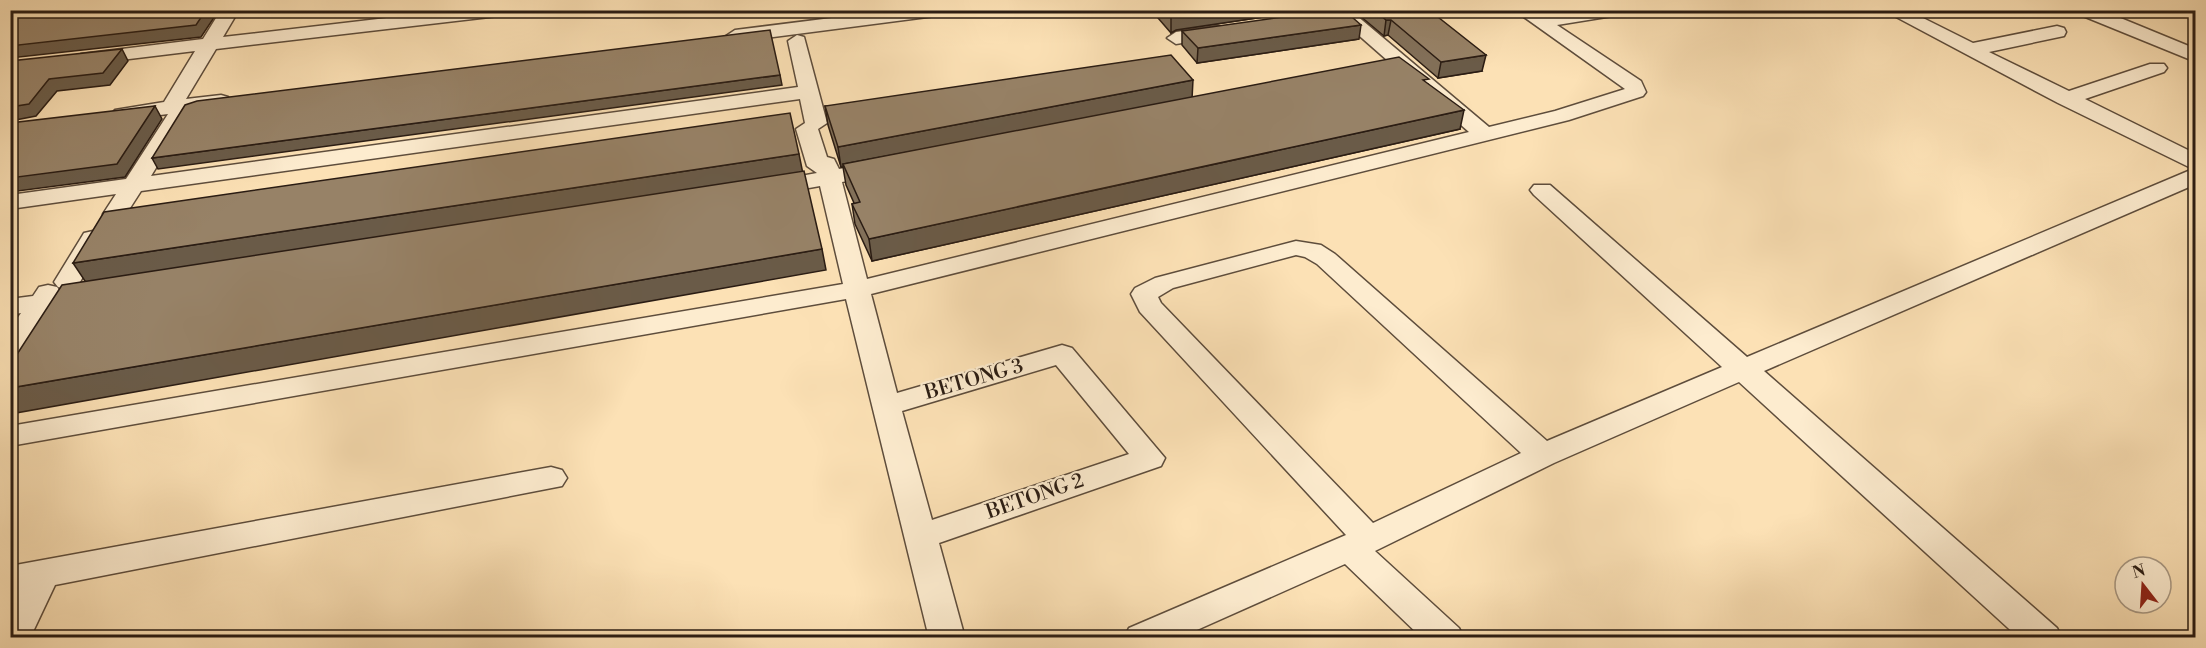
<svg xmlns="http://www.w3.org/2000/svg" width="2206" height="648" font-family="'Libre Bodoni',serif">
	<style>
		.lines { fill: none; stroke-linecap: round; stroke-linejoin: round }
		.minor-casing { stroke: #5e4d3c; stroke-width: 3 }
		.minor { fill: #fdeccf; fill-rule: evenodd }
		.wall { fill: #827059; stroke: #2a1c13; stroke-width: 1.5 }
		.shaded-wall { fill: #6a5b48; stroke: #2a1c13; stroke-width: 1.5 }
		.building { fill: #978267; stroke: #2a1c13; stroke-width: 1.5 }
		.labels { text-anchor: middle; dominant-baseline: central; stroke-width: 4.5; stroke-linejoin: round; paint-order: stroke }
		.street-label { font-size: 20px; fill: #2a1c13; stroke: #fdeccf }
	</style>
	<rect width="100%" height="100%" fill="#fce1b5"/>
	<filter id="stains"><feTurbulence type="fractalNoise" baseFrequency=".00333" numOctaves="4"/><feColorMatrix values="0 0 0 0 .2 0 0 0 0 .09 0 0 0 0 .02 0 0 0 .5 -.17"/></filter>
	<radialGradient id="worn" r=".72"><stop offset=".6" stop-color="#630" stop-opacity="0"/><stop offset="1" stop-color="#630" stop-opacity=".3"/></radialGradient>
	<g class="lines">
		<g class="minor-casing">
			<g id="minor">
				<path d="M221,10H239L223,37L455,10H516L507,15L216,49L186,99L221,95L228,97L231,101L228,105L191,111L151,176L798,87L788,41L797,35L804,37L827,123L818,129L827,157L834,159L839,169L880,162L888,164L891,169L888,174L842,182L867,279L1469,132L1330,10H1350L1489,127L1555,111L1625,89L1514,10H1536L1544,16L1580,10H1628L1619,15L1557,25L1641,81L1646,92L1643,96L1569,120L871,294L897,393L1062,345L1072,348L1165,458L1161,466L939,543L965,638H929L846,299L10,446V426L843,284L820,186L770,195L762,193L758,188L762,183L817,173L807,166L796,129L805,123L800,99L141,191L123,219H107L103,214L116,194L10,209V195L126,179L168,114L122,120L115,118L112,114L115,110L164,102L195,51L88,64L81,62L78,58L81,54L203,39ZM1056,365L1129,454L932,520L902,411Z"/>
				<polygon points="895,10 952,10 943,15 735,42 726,36 735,30"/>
				<path d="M1883,10H1907L1973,43L2057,26L2064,28L2066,32L2064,36L1989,52L2069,91L2150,64H2164L2167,68L2164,72L2085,99L2196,154V184L1764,371L2057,628L2062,638H2019L1739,382L1554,463L1375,551L1459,628L1464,638H1422L1345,564L1179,638H1124L1129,628L1346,535L1140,312L1131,294L1135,288L1155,278L1296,241L1321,245L1335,254L1547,441L1722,367L1534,195L1530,190L1534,185H1550L1747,357L2193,169L2058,103ZM1296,255L1305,257L1317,264L1521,453L1373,523L1161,303L1158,297L1173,288Z"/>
				<polygon points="2075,10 2101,10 2196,49 2196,62 2078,14"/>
				<polygon points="1218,26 1225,28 1227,32 1225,36 1176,44 1167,38 1176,32"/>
				<polygon points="93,231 102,233 105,238 80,282 76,287 67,290 58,287 54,282 81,238 84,233"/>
				<polygon points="48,285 57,287 60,291 89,287 98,289 102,295 98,301 51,309 20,357 10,360 10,329 21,313 10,315 10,299 33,296 39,287"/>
				<polygon points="551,467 562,470 567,478 562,486 55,585 30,638 10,638 10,605 17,592 10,593 10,566"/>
			</g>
		</g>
		<use href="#minor" class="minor"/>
	</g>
	<g class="wall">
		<polygon points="1143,10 1311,10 1176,30 1171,33 1152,11 1144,12"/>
		<polygon points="1353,10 1429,10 1482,71 1438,78 1388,35 1384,36"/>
		<polygon points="1182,31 1359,39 1197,63 1182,45"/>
		<polygon points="1428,84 1460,129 872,261 855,224 852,204 854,203 846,185 843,167 841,167 828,125 825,106 1192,97"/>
	</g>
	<g class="shaded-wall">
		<polygon points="206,10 219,10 201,37 10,58 10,46"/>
		<polygon points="1204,10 1311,10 1176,30 1171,33 1171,18 1176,14"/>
		<polygon points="1386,20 1391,20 1388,35 1384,36"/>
		<polygon points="1361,25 1359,39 1197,63 1198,48"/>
		<polygon points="122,49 128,61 110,85 57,91 36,116 10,121 10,107 49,79"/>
		<polygon points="1486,55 1482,71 1438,78 1441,62"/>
		<polygon points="780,75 782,85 158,169 152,158"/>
		<polygon points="1193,80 1192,99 843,164 843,167 841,167 838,147"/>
		<polygon points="155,106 162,119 125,177 10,192 10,178"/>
		<polygon points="1464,110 1460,129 872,261 869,239"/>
		<polygon points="799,154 803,174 87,284 73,263"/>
		<polygon points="822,249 826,270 10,414 10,388"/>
		<polygon points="10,308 16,316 10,324"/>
	</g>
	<g class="building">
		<polygon points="206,10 196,25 10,46 10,11"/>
		<polygon points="1165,10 1204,10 1176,14 1171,18"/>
		<polygon points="1333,10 1344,10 1361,25 1198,48 1182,31"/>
		<polygon points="1374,10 1429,10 1486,55 1441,62 1391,20 1386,20"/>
		<polygon points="770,30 780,75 152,158 185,105 197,101"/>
		<polygon points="122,49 103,73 49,79 29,104 10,107 10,61"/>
		<polygon points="1171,55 1193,80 838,147 825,106"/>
		<polygon points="1399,57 1429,79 1423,80 1464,110 869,239 852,204 860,202 843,164"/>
		<polygon points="155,106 117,164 10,178 10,123"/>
		<polygon points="790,113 799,154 73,263 104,212"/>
		<polygon points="804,171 822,249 10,388 10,365 62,285"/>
	</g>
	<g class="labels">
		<g class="street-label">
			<text transform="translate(974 380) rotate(-16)">BETONG 3</text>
			<text transform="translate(1035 497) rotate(-19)">BETONG 2</text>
		</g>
	</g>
	<rect width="2206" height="648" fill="none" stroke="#fce1b5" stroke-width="36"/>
	<rect x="12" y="12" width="2182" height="624" fill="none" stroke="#2a1c13" stroke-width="3"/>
	<rect x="18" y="18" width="2170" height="612" fill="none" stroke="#2a1c13" stroke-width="1.5"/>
	<g transform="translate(2143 585) rotate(343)"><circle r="28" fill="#fdeccf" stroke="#a99984" stroke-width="1.5"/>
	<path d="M0-4.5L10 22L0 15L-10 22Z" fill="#8f2418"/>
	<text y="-9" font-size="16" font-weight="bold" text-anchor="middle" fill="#2a1c13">N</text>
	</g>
	<rect width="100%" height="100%" filter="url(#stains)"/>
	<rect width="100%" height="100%" fill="url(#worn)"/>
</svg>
